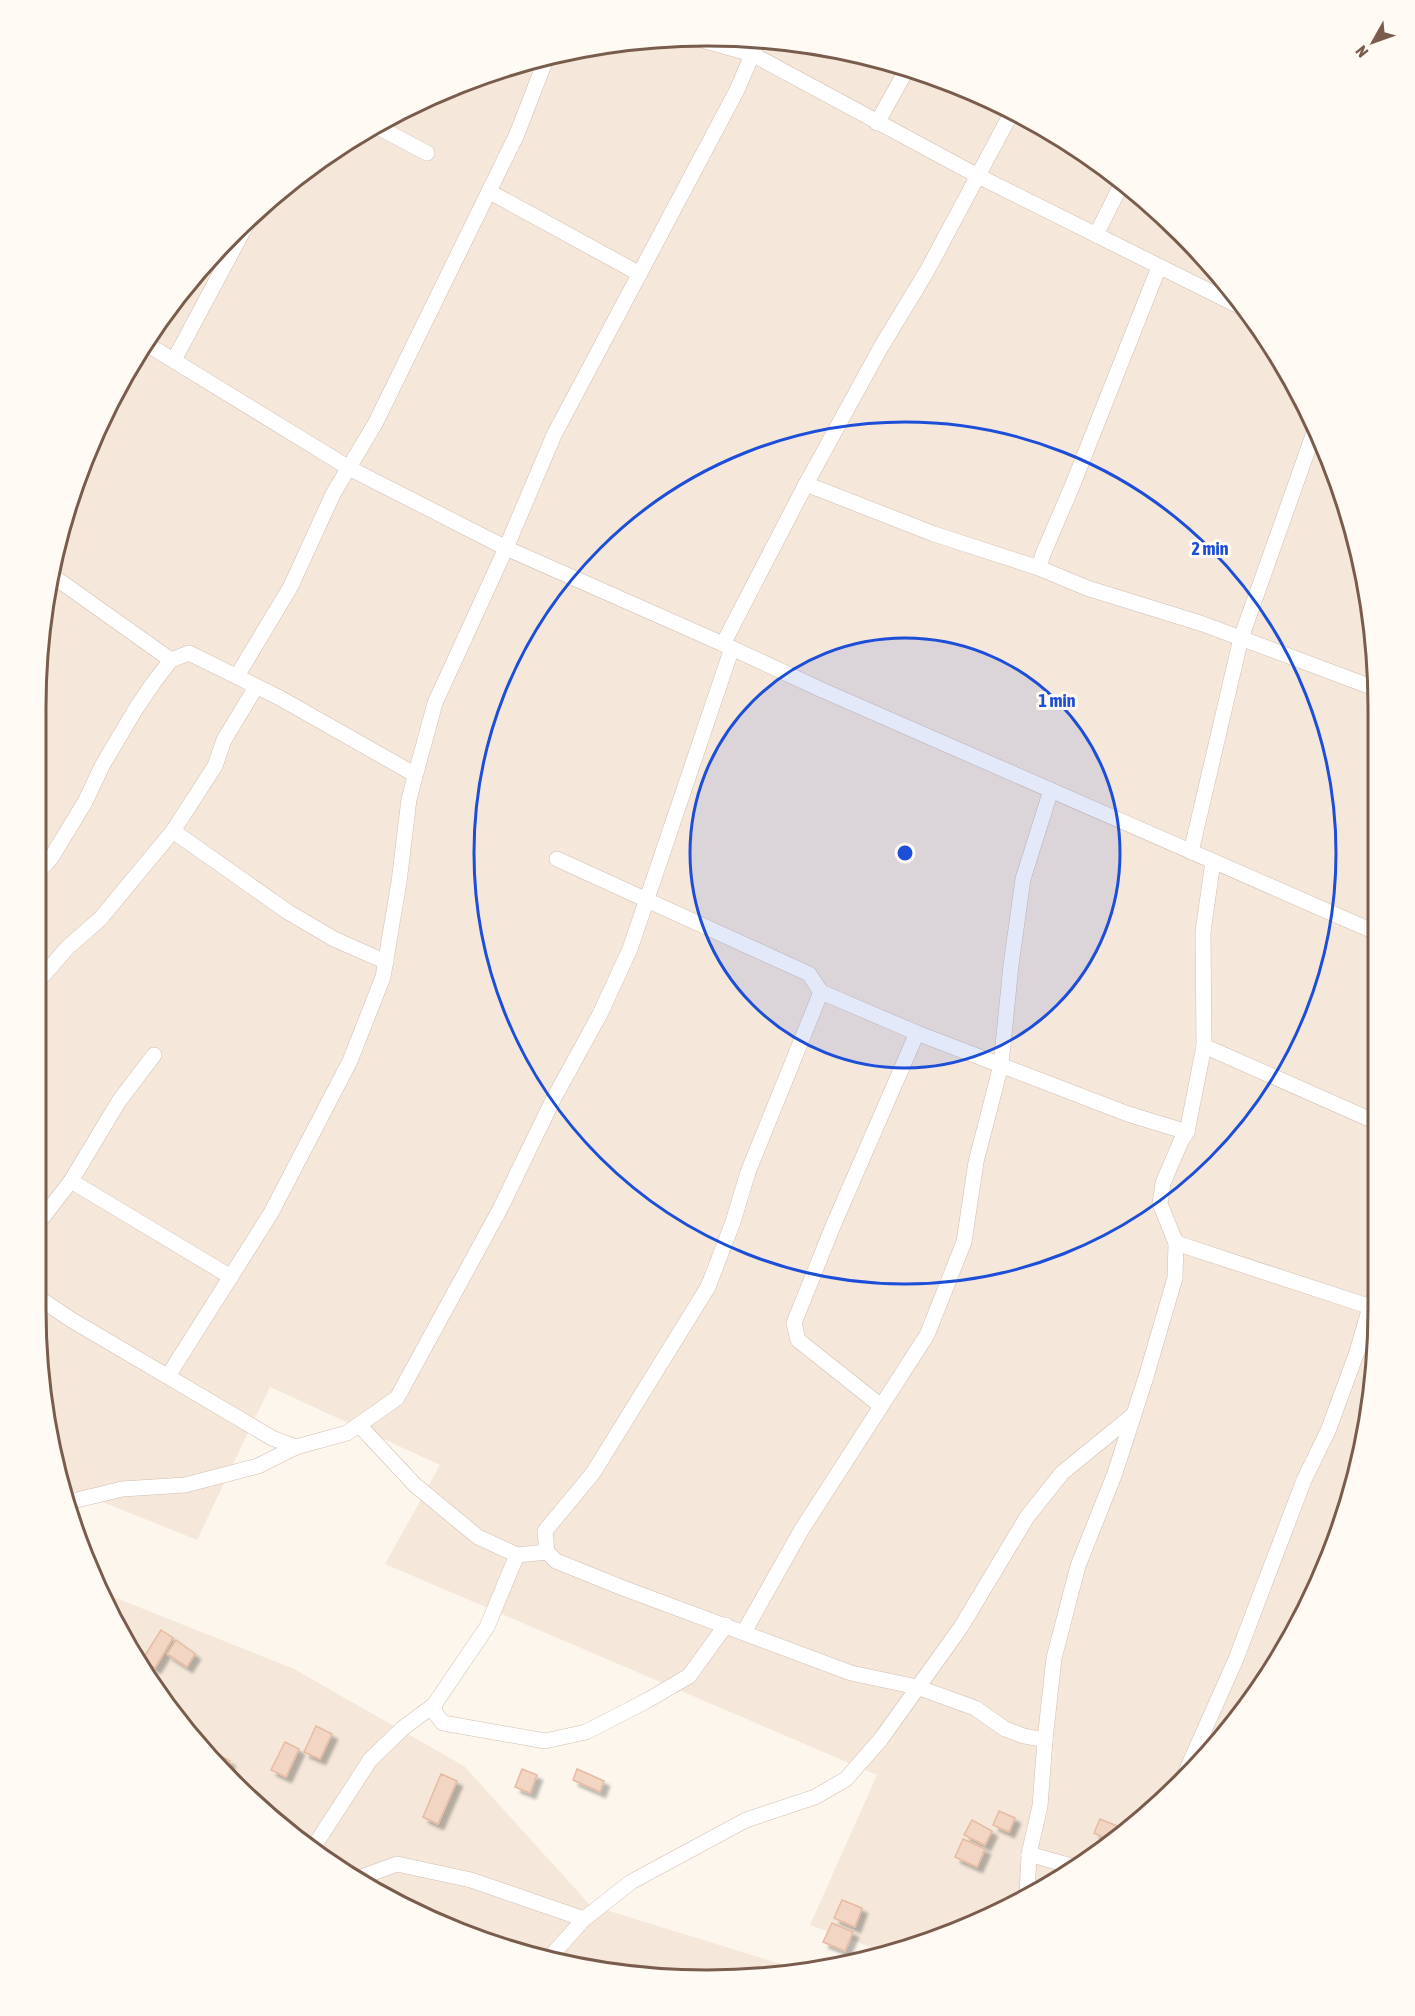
<svg xmlns="http://www.w3.org/2000/svg" width="1415" height="2016" font-family="'Asap Condensed',sans-serif">
	<style>
		.residential { fill: #f5e8da }
		.building { fill: #f3d5c3; stroke: #e6bba3; stroke-width: 1.5; filter: url(#shadow) }
		.lines { fill: none; stroke-linecap: round; stroke-linejoin: round }
		.street-casing { stroke: #d1beb0; stroke-width: 16 }
		.street { stroke: #fff; stroke-width: 15 }
		.ring { fill: none; stroke: #1d4ed8; stroke-width: 3 }
		.rim { fill: none; stroke: #7a5c4d; stroke-width: 3 }
		.centre { fill: #1d4ed8; stroke: #fffaf3; stroke-width: 3 }
		.ring-label { font-size: 18px; text-anchor: middle; font-weight: bold; fill: #1d4ed8; stroke: #fffaf3; stroke-width: 6; stroke-linejoin: round; paint-order: stroke }
	</style>
	<defs>
		<filter id="shadow"><feDropShadow dx="5.5" dy="5.5" stdDeviation="1.5" flood-color="#0004"/></filter>
	</defs>
	<rect width="100%" height="100%" fill="#fdf6ec"/>
	<g class="residential">
		<polygon points="751,37 881,59 1004,105 1116,175 1212,264 1310,411 1356,533 1373,620 1378,1352 1356,1482 1310,1605 1240,1717 1151,1813 1005,1911 884,1952 810,1925 877,1775 385,1564 440,1465 270,1387 197,1540 60,1485 36,1308 36,707 49,576 87,451 126,372 175,298 264,203 371,126 491,72 620,42"/>
		<polygon points="101,1592 294,1669 464,1766 590,1905 804,1971 708,1980 620,1974 450,1929 371,1890 265,1814 149,1681"/>
	</g>
	<g class="building">
		<polygon points="161,1630 173,1638 155,1668 142,1660"/>
		<polygon points="176,1640 195,1654 187,1667 167,1654"/>
		<polygon points="316,1726 332,1734 320,1759 304,1752"/>
		<polygon points="285,1742 299,1749 286,1777 271,1770"/>
		<polygon points="213,1752 230,1761 225,1768 212,1753"/>
		<polygon points="522,1769 537,1775 530,1793 515,1787"/>
		<polygon points="577,1769 604,1781 600,1792 573,1780"/>
		<polygon points="441,1774 457,1781 438,1824 423,1817"/>
		<polygon points="999,1811 1015,1818 1009,1832 993,1825"/>
		<polygon points="1100,1819 1117,1826 1110,1840 1094,1833"/>
		<polygon points="972,1820 992,1831 985,1845 964,1835"/>
		<polygon points="1121,1826 1128,1828 1117,1836"/>
		<polygon points="963,1839 985,1849 977,1867 955,1857"/>
		<polygon points="842,1900 862,1908 855,1927 834,1918"/>
		<polygon points="832,1923 853,1932 845,1951 823,1942"/>
		<polygon points="618,1963 631,1968 628,1975 615,1973"/>
		<polygon points="635,1965 667,1976 667,1977 631,1975"/>
	</g>
	<g class="lines">
		<g class="street-casing">
			<g id="street">
				<polyline points="698,39 752,54 978,176 1241,307"/>
				<polyline points="877,123 907,69"/>
				<polyline points="374,125 427,153"/>
				<polyline points="490,192 640,274"/>
				<polyline points="1096,235 1123,181"/>
				<polyline points="1159,267 1073,484 1043,554 1039,568 1087,588 1203,624 1374,688"/>
				<polyline points="145,343 349,468 506,548 723,644 822,690 1375,932"/>
				<polyline points="174,360 250,218"/>
				<polyline points="806,484 934,534 1039,568"/>
				<polyline points="50,574 171,660"/>
				<polyline points="723,644 806,484 881,347 927,271 1013,110"/>
				<polyline points="237,676 291,586 333,494 375,424 517,134 546,59"/>
				<polyline points="173,831 288,912 334,939 386,962"/>
				<polyline points="1191,852 1241,638 1316,427"/>
				<polyline points="557,859 809,974 821,992 917,1033 1128,1114 1187,1132"/>
				<polyline points="36,874 51,858 85,802 102,766 135,710 154,682 171,660 189,653 280,698 414,774"/>
				<polyline points="36,984 67,948 100,919 173,831 215,766 224,740 256,687"/>
				<polyline points="821,992 748,1172 733,1222 708,1287 593,1473 545,1531 547,1552 556,1561 623,1588 851,1673 917,1687 975,1708 1005,1729 1024,1736 1045,1740"/>
				<polyline points="1204,1046 1376,1122"/>
				<polyline points="71,1181 231,1277"/>
				<polyline points="36,1226 71,1181 119,1101 154,1055"/>
				<polyline points="1176,1243 1377,1309"/>
				<polyline points="36,1296 70,1319 272,1438 296,1447 347,1433 397,1398 499,1211 554,1098 600,1014 630,949 732,648"/>
				<polyline points="168,1376 271,1213 350,1061 383,977 399,882 409,799 435,703 506,548 554,435 737,90 759,39"/>
				<polyline points="881,1406 798,1340 794,1323 833,1226 917,1033"/>
				<polyline points="359,1425 415,1485 478,1537 517,1555 547,1552"/>
				<polyline points="67,1506 73,1501 122,1489 185,1485 258,1466 296,1447"/>
				<polyline points="744,1632 802,1529 927,1335 964,1242 976,1162 1001,1065 1011,965 1023,879 1051,790"/>
				<polyline points="434,1705 435,1713 443,1723 545,1741 586,1732 648,1700 689,1676 726,1625"/>
				<polyline points="1183,1778 1236,1659 1304,1480 1328,1431 1357,1352 1370,1307 1377,1292"/>
				<polyline points="313,1848 370,1760 403,1728 434,1705 487,1627 517,1555"/>
				<polyline points="1029,1854 1071,1866"/>
				<polyline points="356,1879 397,1864 471,1880 584,1919"/>
				<polyline points="1027,1896 1029,1854 1040,1806 1045,1740 1054,1658 1078,1566 1115,1473 1146,1377 1175,1278 1176,1243 1160,1204 1163,1183 1181,1141 1187,1132 1204,1046 1203,932 1213,861"/>
				<polyline points="551,1956 584,1919 631,1882 746,1820 815,1797 846,1779 881,1739 961,1627 1027,1517 1062,1473 1133,1415"/>
			</g>
		</g>
		<use href="#street" class="street"/>
	</g>
	<circle cx="905" cy="853" r="215" fill="#1d4ed8" fill-opacity=".12"/>
	<g class="ring">
		<circle cx="905" cy="853" r="215"/>
		<circle cx="905" cy="853" r="431"/>
	</g>
	<path d="M0 0H1415V2016H0ZM707 46H707A661 661 0 0 1 1368 707V1309A661 661 0 0 1 707 1970H707A661 661 0 0 1 46 1309V707A661 661 0 0 1 707 46Z" fill="#fffaf3" fill-rule="evenodd"/>
	<path class="rim" d="M707 46H707A661 661 0 0 1 1368 707V1309A661 661 0 0 1 707 1970H707A661 661 0 0 1 46 1309V707A661 661 0 0 1 707 46Z"/>
	<circle cx="905" cy="853" r="9" class="centre"/>
	<g class="ring-label">
		<text x="1210" y="555">2 min</text>
		<text x="1057" y="707">1 min</text>
	</g>
	<g transform="translate(1373 42) rotate(230)" stroke="#fffaf3" stroke-width="4.5" paint-order="stroke">
	<path d="M0-4.5L10 22L0 15L-10 22Z" fill="#7a5c4d"/>
	<text y="-9" font-size="16" font-weight="bold" text-anchor="middle" fill="#7a5c4d">N</text>
	</g>
</svg>
